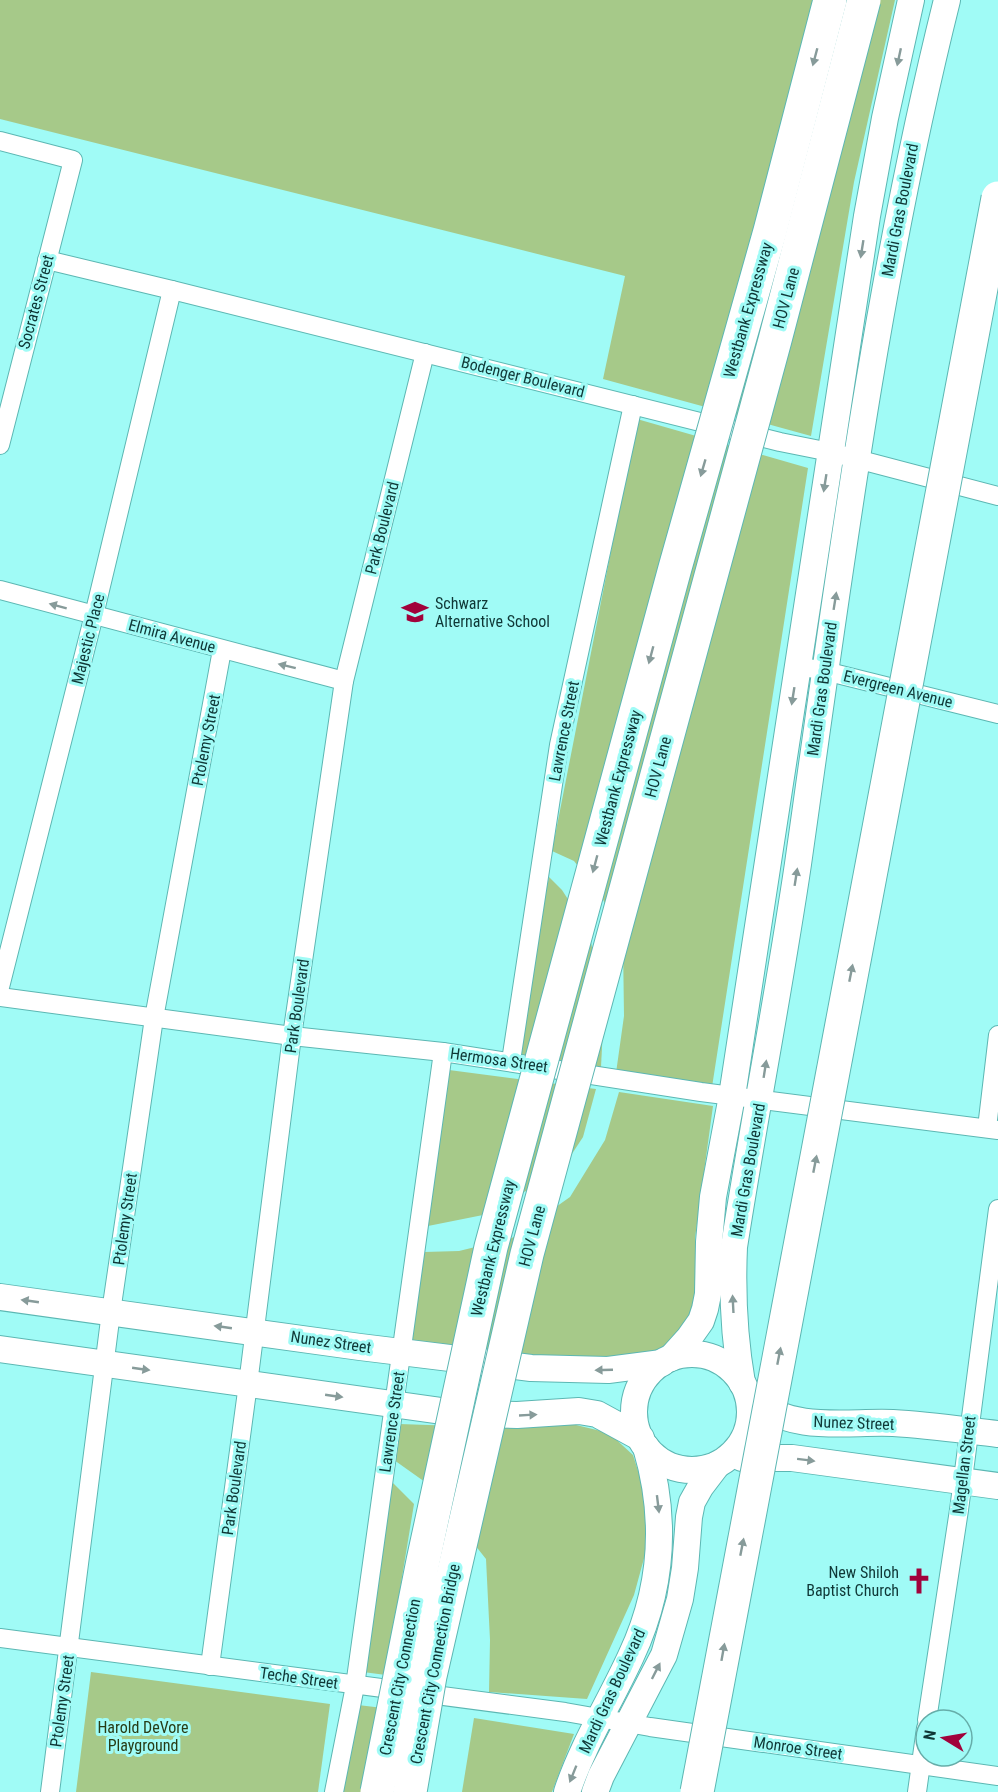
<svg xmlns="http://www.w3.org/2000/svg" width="998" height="1792" font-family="'Roboto Condensed',sans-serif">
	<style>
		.green { fill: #a6c989 }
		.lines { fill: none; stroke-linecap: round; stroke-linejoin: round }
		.street-casing { stroke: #5cb7b3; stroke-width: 20 }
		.secondary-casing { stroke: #5cb7b3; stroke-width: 28 }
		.street { stroke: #fff; stroke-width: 18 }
		.secondary { stroke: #fff; stroke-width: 26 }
		.highway-bridge-casing { stroke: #5cb7b3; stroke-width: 35; stroke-linecap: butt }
		.highway-bridge { stroke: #fff; stroke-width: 33 }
		.oneway { fill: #879b9a }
		.labels { text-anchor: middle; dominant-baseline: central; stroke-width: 6; stroke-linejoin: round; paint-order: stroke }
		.street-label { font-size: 16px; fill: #0f3736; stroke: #a0fbf6 }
		.poi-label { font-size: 16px; fill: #0f3736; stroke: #a0fbf6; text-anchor: start }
		.park-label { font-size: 16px; fill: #283c16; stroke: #a0fbf6 }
	</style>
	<rect width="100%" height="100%" fill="#a0fbf6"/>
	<g class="green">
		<polygon points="0,0 895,0 854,182 811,436 603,379 625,276 0,119"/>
		<polygon points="637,419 808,468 712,1087 616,1073 624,1016 623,944 601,895 574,861 552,851"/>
		<polygon points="549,877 562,890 589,932 604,1008 601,1067 512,1055"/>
		<polygon points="449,1070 596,1089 583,1137 562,1169 488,1214 428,1226"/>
		<polygon points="619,1092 713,1106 695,1238 698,1293 685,1333 656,1354 607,1361 544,1360 410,1343 424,1252 459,1251 512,1238 570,1197 605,1140"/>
		<polygon points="568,1423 609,1433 633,1455 645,1493 649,1540 634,1595 587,1699 489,1692 490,1640 486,1559 425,1482 394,1460 399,1424 519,1428"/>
		<polygon points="390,1480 414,1504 386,1675 363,1672"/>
		<polygon points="91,1672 330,1704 318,1792 76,1792"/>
		<polygon points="358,1705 383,1708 368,1792 343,1792"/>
		<polygon points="474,1718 574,1734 552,1792 462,1792"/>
	</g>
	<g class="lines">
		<g class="street-casing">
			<g id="street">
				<polyline points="0,141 73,160 0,445"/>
				<polyline points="47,260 172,290 780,442 830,452 998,496"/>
				<polyline points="0,590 344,681"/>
				<polyline points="798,666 825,671 998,714"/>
				<polyline points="0,987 94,615 172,290"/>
				<polyline points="0,997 292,1036 443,1052 701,1092 998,1130"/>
				<polyline points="511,1061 559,745 633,405"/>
				<polyline points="987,1128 998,1035"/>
				<polyline points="0,1638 565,1712 650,1727 998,1776"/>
				<polyline points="210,1666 248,1384 292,1036 344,681 425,353"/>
				<polyline points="927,1720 959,1510 998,1209"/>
				<polyline points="50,1792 111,1312 154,1018 222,650"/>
				<polyline points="334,1792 355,1686 443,1052"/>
				<polyline points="917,1792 926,1728"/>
			</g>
		</g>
		<g class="secondary-casing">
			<g id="secondary">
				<polyline points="0,1297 360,1347 531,1368 608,1370 662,1363"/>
				<polyline points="0,1349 463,1414 517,1415 579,1411 597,1414 641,1438"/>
				<circle cx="692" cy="1412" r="58"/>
				<polyline points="671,1358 689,1338 701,1321 705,1309 708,1294 709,1242 713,1197 732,1096 867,216 885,118 911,0"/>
				<path d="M742,1383C734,1337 732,1293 734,1247C754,1119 779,992 798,864C839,575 876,284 947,0"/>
				<path d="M756,1401C792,1433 849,1421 893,1423C928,1425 963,1430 998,1434"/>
				<polyline points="742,1458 792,1458 998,1486"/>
				<path d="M567,1792C583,1744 610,1702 631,1656C663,1588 667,1518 646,1447"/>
				<polyline points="595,1792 601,1776 664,1655 680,1599 685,1568 689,1517 692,1502 701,1486 717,1465"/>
			</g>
		</g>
		<use href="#street" class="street"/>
		<use href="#secondary" class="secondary"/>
		<g class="highway-bridge-casing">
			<g id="highway-bridge">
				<polyline points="377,1792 423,1561 491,1247 675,568 770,231 830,0"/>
				<polyline points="410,1792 430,1676 527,1254 775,340 864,0"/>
				<polyline points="697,1792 998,198"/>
			</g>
		</g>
		<use href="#highway-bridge" class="highway-bridge"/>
	</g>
	<defs><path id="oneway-solid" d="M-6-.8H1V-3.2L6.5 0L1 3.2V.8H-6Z" transform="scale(1.5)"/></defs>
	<g class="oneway">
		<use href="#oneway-solid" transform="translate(815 57) rotate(105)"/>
		<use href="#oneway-solid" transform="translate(899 57) rotate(102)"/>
		<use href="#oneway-solid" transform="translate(862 249) rotate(99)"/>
		<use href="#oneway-solid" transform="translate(703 468) rotate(106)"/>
		<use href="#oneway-solid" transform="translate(825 483) rotate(99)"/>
		<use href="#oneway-solid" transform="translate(835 601) rotate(-81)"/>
		<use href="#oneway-solid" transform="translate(58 606) rotate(-165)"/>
		<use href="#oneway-solid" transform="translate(651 655) rotate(105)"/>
		<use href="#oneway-solid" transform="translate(287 666) rotate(-166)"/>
		<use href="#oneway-solid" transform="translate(793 696) rotate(99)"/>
		<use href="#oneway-solid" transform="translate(595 864) rotate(105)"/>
		<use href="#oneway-solid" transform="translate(796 877) rotate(-81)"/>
		<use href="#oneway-solid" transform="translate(851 973) rotate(-79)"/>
		<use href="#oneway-solid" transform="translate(765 1069) rotate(-81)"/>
		<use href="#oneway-solid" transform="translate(815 1164) rotate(-79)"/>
		<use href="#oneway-solid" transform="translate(30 1301) rotate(-172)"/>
		<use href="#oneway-solid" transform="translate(733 1304) rotate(-93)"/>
		<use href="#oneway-solid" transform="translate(223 1327) rotate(-172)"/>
		<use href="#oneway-solid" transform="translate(779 1356) rotate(-79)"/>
		<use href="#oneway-solid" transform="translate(141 1369) rotate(8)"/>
		<use href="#oneway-solid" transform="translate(604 1370) rotate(178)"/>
		<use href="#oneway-solid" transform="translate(334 1396) rotate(8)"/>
		<use href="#oneway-solid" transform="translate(528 1415) rotate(-3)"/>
		<use href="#oneway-solid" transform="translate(806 1460) rotate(7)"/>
		<use href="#oneway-solid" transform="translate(658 1504) rotate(83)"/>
		<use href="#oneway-solid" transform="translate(742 1547) rotate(-79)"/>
		<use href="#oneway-solid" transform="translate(723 1652) rotate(-80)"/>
		<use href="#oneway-solid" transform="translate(656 1671) rotate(-63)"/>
		<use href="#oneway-solid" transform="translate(573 1774) rotate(112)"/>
	</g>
	<defs>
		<g id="school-bare" transform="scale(2.07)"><path d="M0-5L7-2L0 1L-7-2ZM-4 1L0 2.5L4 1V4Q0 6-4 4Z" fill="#a1023b" stroke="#a0fbf6" stroke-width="2.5" paint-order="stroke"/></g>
		<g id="church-bare" transform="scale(2.07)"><path d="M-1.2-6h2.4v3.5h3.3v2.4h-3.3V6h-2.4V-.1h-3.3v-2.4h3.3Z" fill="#a1023b" stroke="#a0fbf6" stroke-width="2.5" paint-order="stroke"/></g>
	</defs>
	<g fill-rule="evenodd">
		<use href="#school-bare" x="415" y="612"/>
		<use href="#church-bare" x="919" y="1581"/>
	</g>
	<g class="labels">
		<g class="street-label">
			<text transform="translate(900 210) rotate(-79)">Mardi Gras Boulevard</text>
			<text transform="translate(786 298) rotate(-75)">HOV Lane</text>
			<text transform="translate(36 302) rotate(-75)">Socrates Street</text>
			<text transform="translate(748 310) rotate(-74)">Westbank Expressway</text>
			<text transform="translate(523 377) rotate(14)">Bodenger Boulevard</text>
			<text transform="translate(382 528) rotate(-76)">Park Boulevard</text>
			<text transform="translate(172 636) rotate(15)">Elmira Avenue</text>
			<text transform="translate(88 639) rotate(-76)">Majestic Place</text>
			<text transform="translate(822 689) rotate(-82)">Mardi Gras Boulevard</text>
			<text transform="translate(898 689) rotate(14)">Evergreen Avenue</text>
			<text transform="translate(564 731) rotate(-79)">Lawrence Street</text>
			<text transform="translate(206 740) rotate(-79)">Ptolemy Street</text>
			<text transform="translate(658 767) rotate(-75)">HOV Lane</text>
			<text transform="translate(618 778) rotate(-75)">Westbank Expressway</text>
			<text transform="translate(297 1006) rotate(-82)">Park Boulevard</text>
			<text transform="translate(499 1060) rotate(8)">Hermosa Street</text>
			<text transform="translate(748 1170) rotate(-80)">Mardi Gras Boulevard</text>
			<text transform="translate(125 1219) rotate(-82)">Ptolemy Street</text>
			<text transform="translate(532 1236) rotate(-75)">HOV Lane</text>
			<text transform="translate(493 1248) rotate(-76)">Westbank Expressway</text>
			<text transform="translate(331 1342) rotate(8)">Nunez Street</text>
			<text transform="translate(392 1422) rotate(-82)">Lawrence Street</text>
			<text transform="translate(854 1423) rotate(2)">Nunez Street</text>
			<text transform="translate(964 1465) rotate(-83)">Magellan Street</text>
			<text transform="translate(234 1488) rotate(-82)">Park Boulevard</text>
			<text transform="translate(435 1664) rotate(-79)">Crescent City Connection Bridge</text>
			<text transform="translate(400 1677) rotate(-79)">Crescent City Connection</text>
			<text transform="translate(299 1678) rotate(8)">Teche Street</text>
			<text transform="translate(612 1691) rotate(-65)">Mardi Gras Boulevard</text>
			<text transform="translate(62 1701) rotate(-82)">Ptolemy Street</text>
			<text transform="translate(798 1748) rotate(8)">Monroe Street</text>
		</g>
		<g class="poi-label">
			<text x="435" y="603">Schwarz<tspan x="435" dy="18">Alternative School</tspan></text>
			<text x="899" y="1572" text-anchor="end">New Shiloh<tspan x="899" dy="18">Baptist Church</tspan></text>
		</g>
		<g class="park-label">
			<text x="143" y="1727">Harold DeVore<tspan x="143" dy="18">Playground</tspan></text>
		</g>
	</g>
	<g transform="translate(944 1738) rotate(281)"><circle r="28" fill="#a0fbf6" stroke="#66ada9" stroke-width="1.5"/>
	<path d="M0-4.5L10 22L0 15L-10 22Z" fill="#a1023b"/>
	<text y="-9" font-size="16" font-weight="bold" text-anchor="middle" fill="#0f3736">N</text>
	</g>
</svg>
